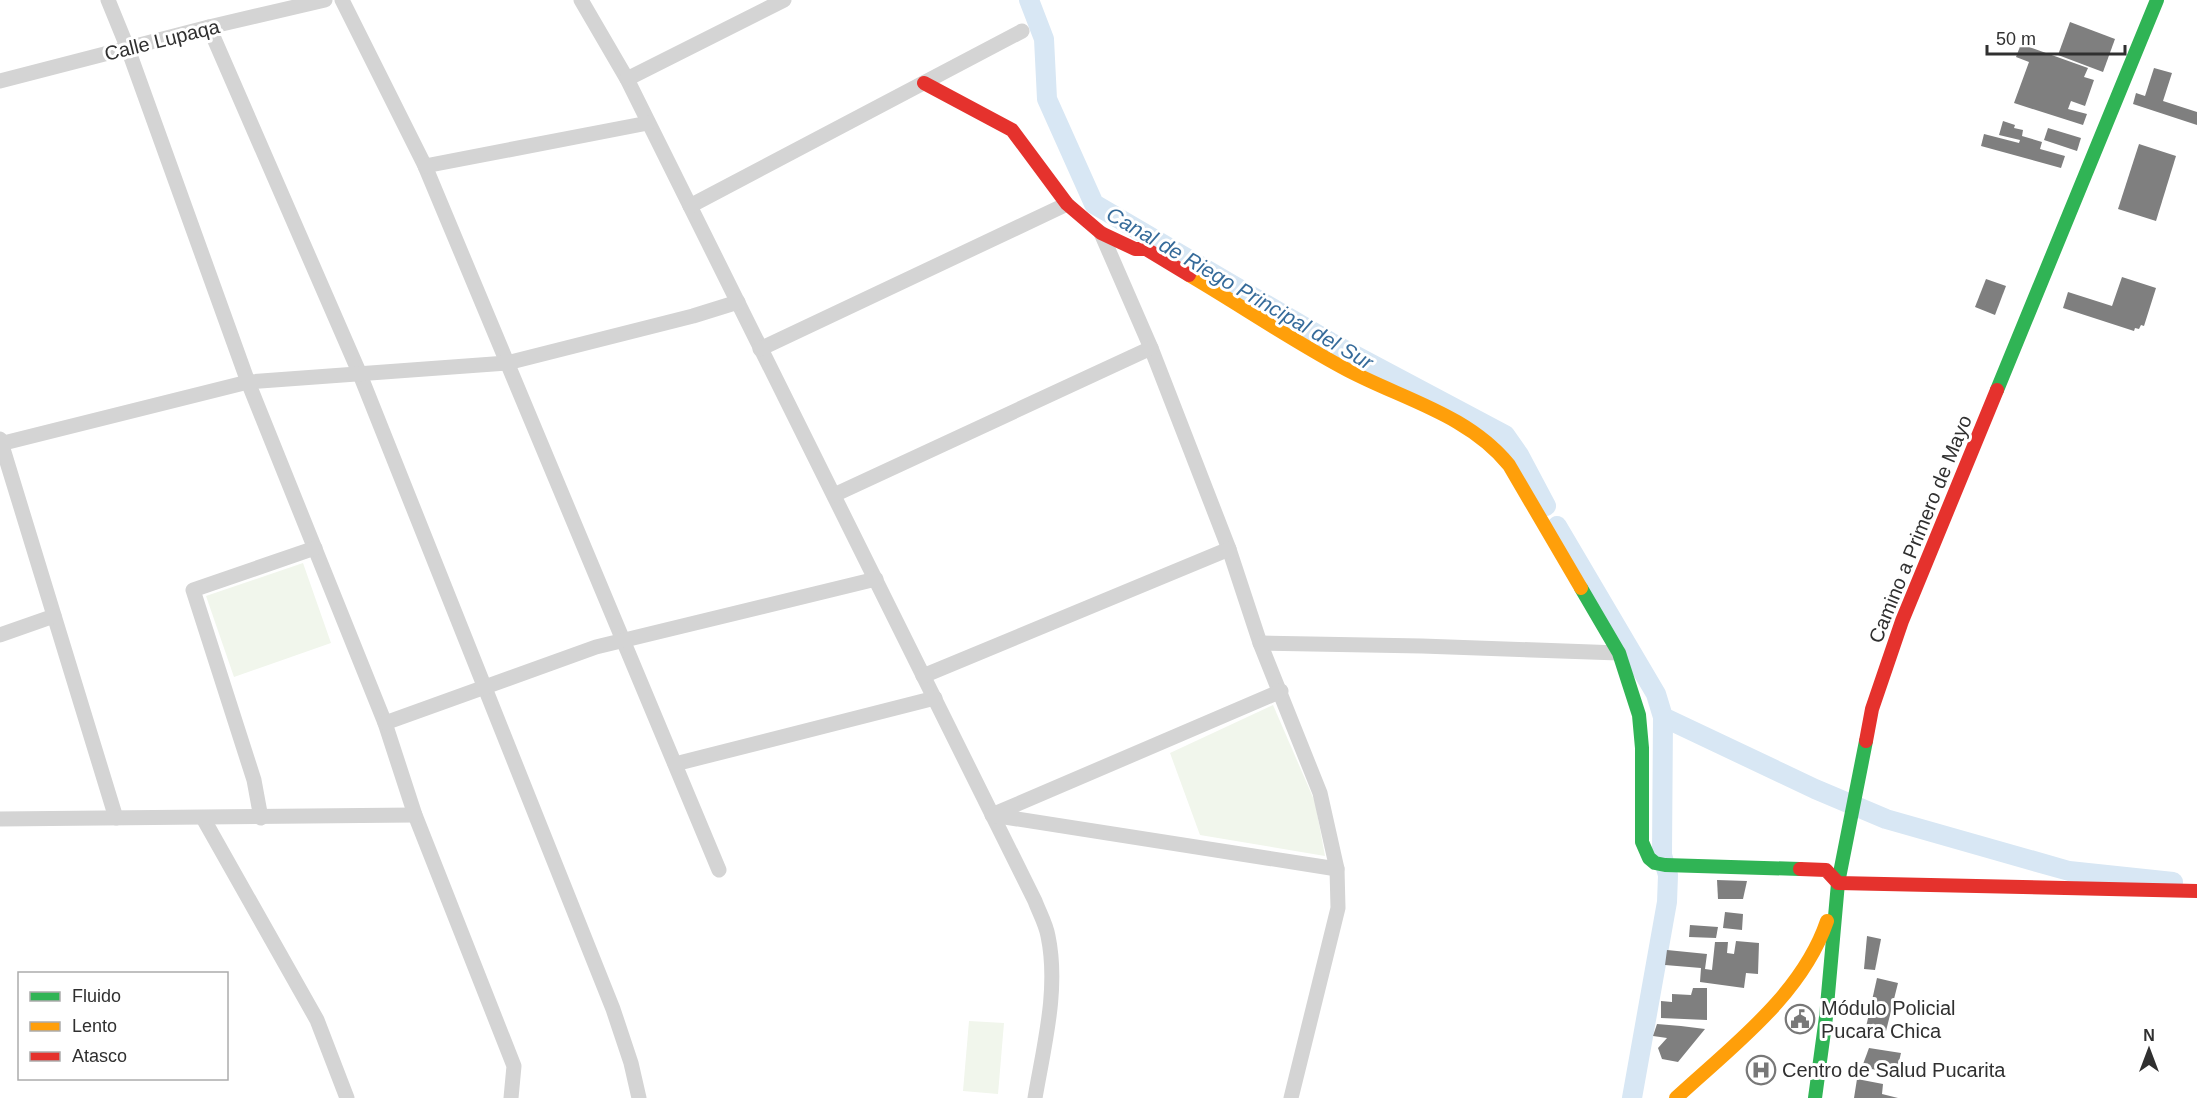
<svg xmlns="http://www.w3.org/2000/svg" width="2197" height="1098" font-family="Helvetica,sans-serif">
	<style>
		.green { fill: #f1f6ec }
		.lines { fill: none; stroke-linecap: round; stroke-linejoin: round }
		.canal { stroke: #d8e7f4; stroke-width: 20 }
		.building { fill: #7f7f7f }
		.street { stroke: #d4d4d4; stroke-width: 15 }
		.fast { stroke: #30b455; stroke-width: 14 }
		.slow { stroke: #ff9f0a; stroke-width: 14 }
		.jam { stroke: #e5322d; stroke-width: 14 }
		.labels { text-anchor: middle; dominant-baseline: central; stroke-width: 6; stroke-linejoin: round; paint-order: stroke }
		.street-label { font-size: 20px; fill: #303030; stroke: #fff }
		.poi-label { font-size: 20px; fill: #303030; stroke: #fff; text-anchor: start }
		.water-label { font-size: 21px; font-style: italic; fill: #366b9a; stroke: #fff }
	</style>
	<rect width="100%" height="100%" fill="#fff"/>
	<g class="green">
		<polygon points="303,563 331,643 234,677 206,596"/>
		<polygon points="1273,705 1315,802 1325,856 1200,835 1170,753"/>
		<polygon points="969,1021 1004,1023 998,1094 963,1091"/>
	</g>
	<g class="lines">
		<g class="canal">
			<polyline points="1029,0 1044,39 1047,99 1094,204 1330,342 1505,435 1519,455 1546,506"/>
			<polyline points="1557,526 1656,694 1663,717 1815,789 1886,819 2069,871 2173,882"/>
			<polyline points="1632,1098 1667,902 1668,875 1662,855 1663,717"/>
		</g>
	</g>
	<g class="building">
		<polygon points="2070,22 2115,39 2103,72 2058,55"/>
		<polygon points="2021,44 2088,68 2084,77 2094,80 2085,106 2071,101 2068,109 2087,114 2083,125 2014,103 2029,62 2016,57"/>
		<polygon points="2154,68 2172,73 2163,101 2197,112 2197,125 2133,104 2136,93 2145,96"/>
		<polygon points="2003,121 2015,125 2014,128 2023,130 2022,136 2042,142 2040,149 2065,156 2061,168 1981,146 1984,134 2019,143 2020,140 1999,135"/>
		<polygon points="2048,128 2081,138 2077,151 2044,140"/>
		<polygon points="2139,144 2176,156 2156,221 2118,209"/>
		<polygon points="2122,277 2156,288 2144,326 2141,325 2139,329 2135,328 2134,331 2063,308 2068,292 2112,306"/>
		<polygon points="1986,279 2006,286 1995,315 1975,307"/>
		<polygon points="1717,880 1747,881 1743,899 1718,899"/>
		<polygon points="1725,912 1743,914 1742,930 1723,928"/>
		<polygon points="1690,925 1718,927 1716,938 1689,937"/>
		<polygon points="1867,936 1881,939 1875,970 1864,969"/>
		<polygon points="1736,941 1759,943 1758,974 1746,973 1744,988 1700,982 1701,968 1665,965 1667,950 1707,954 1705,969 1712,970 1715,942 1728,942 1727,953 1734,954"/>
		<polygon points="1877,978 1898,983 1886,1031 1866,1027"/>
		<polygon points="1693,988 1707,988 1707,1020 1661,1018 1661,1001 1672,1002 1672,994 1691,995"/>
		<polygon points="1802,1005 1813,1020 1797,1031 1787,1016"/>
		<polygon points="1657,1024 1681,1026 1705,1029 1678,1062 1662,1059 1658,1048 1667,1038 1653,1036"/>
		<polygon points="1869,1048 1901,1053 1896,1074 1862,1067"/>
		<polygon points="1857,1079 1883,1084 1882,1094 1898,1098 1854,1098"/>
	</g>
	<g class="lines">
		<g class="street">
			<polyline points="108,0 128,49 248,382 385,723 415,815 514,1066 511,1098"/>
			<polyline points="342,0 425,166 719,870"/>
			<path d="M581,0L627,79L1035,901C1039,912 1046,924 1048,936C1059,989 1044,1045 1035,1098"/>
			<polyline points="209,27 359,372 613,1009 631,1063 639,1098"/>
			<polyline points="627,79 784,0"/>
			<polyline points="0,81 209,27 325,0"/>
			<polyline points="425,166 648,123"/>
			<polyline points="690,206 1022,31"/>
			<polyline points="1101,233 1151,348 1229,549 1260,643 1320,793 1337,869 1338,908 1291,1098"/>
			<polyline points="760,349 1067,204"/>
			<polyline points="0,439 116,818"/>
			<polyline points="0,444 248,382 507,363 693,316 738,302"/>
			<polyline points="834,495 1151,348"/>
			<polyline points="0,635 54,616"/>
			<polyline points="1260,643 1422,646 1619,653"/>
			<polyline points="923,676 1229,549"/>
			<polyline points="1281,691 992,815 1337,869"/>
			<polyline points="385,723 596,647 876,579"/>
			<polyline points="675,764 935,698"/>
			<polyline points="203,818 317,1020 347,1098"/>
			<polyline points="261,818 254,780 193,590 315,548"/>
			<polyline points="0,819 415,815"/>
		</g>
		<g class="fast">
			<polyline points="1997,390 2157,0"/>
			<polyline points="1581,588 1619,653 1639,715 1642,748 1642,842 1649,858 1655,863 1665,865 1800,869"/>
			<polyline points="1815,1098 1826,1017 1838,883 1866,741"/>
		</g>
		<g class="slow">
			<path d="M1189,275C1240,305 1290,339 1342,367C1398,398 1467,413 1509,465L1581,588"/>
			<path d="M1676,1098C1731,1047 1802,995 1827,921"/>
		</g>
		<g class="jam">
			<polyline points="924,83 1012,130 1067,204 1101,233 1135,249 1146,249 1189,275"/>
			<polyline points="1866,741 1872,709 1902,621 1997,390"/>
			<polyline points="1800,869 1826,870 1838,883 2197,891"/>
		</g>
	</g>
	<defs>
		<g id="civic-ring" transform="scale(1.5)"><circle r="9.5" fill="#fff" stroke="#787878" stroke-width="1.5"/><path d="M-.6-6.5H3V-4.5H.6V-3L4-1V1h2V6H-6V1h2V-1L-.6-3ZM-1.2 2.5V6h2.4V2.5Z" fill="#787878"/></g>
		<g id="hospital-ring" transform="scale(1.5)"><circle r="9.5" fill="#fff" stroke="#787878" stroke-width="1.5"/><path d="M-5-5h3v3.5h4V-5h3V5h-3V1.5h-4V5h-3Z" fill="#787878"/></g>
	</defs>
	<g fill-rule="evenodd">
		<use href="#civic-ring" x="1800" y="1019"/>
		<use href="#hospital-ring" x="1761" y="1070"/>
	</g>
	<g class="labels">
		<g class="street-label">
			<text transform="translate(162 40) rotate(-14)">Calle Lupaqa</text>
			<text transform="translate(1920 529) rotate(-68)">Camino a Primero de Mayo</text>
		</g>
		<g class="poi-label">
			<text x="1821" y="1008">Módulo Policial<tspan x="1821" dy="23">Pucara Chica</tspan></text>
			<text x="1782" y="1070">Centro de Salud Pucarita</text>
		</g>
		<g class="water-label">
			<text transform="translate(1240 288) rotate(30)">Canal de Riego Principal del Sur</text>
		</g>
	</g>
	<rect x="18" y="972" width="210" height="108" fill="#ffffff" stroke="#acacac" stroke-width="1.5"/>
	<rect x="30" y="992" width="30" height="9" fill="#30b455" stroke="#acacac" stroke-width="1.5"/>
	<text x="72" y="1002" font-size="18" fill="#303030">Fluido</text>
	<rect x="30" y="1022" width="30" height="9" fill="#ff9f0a" stroke="#acacac" stroke-width="1.5"/>
	<text x="72" y="1032" font-size="18" fill="#303030">Lento</text>
	<rect x="30" y="1052" width="30" height="9" fill="#e5322d" stroke="#acacac" stroke-width="1.5"/>
	<text x="72" y="1062" font-size="18" fill="#303030">Atasco</text>
	<g transform="translate(2149 1050)" stroke="#ffffff" stroke-width="4.5" paint-order="stroke">
	<path d="M0-4.5L10 22L0 15L-10 22Z" fill="#303030"/>
	<text y="-9" font-size="16" font-weight="bold" text-anchor="middle" fill="#303030">N</text>
	</g>
	<path d="M1987 45v9h138v-9" fill="none" stroke="#303030" stroke-width="3"/>
	<text x="1996" y="45" font-size="18" fill="#303030" stroke="#ffffff" stroke-width="4.5" paint-order="stroke">50 m</text>
</svg>
